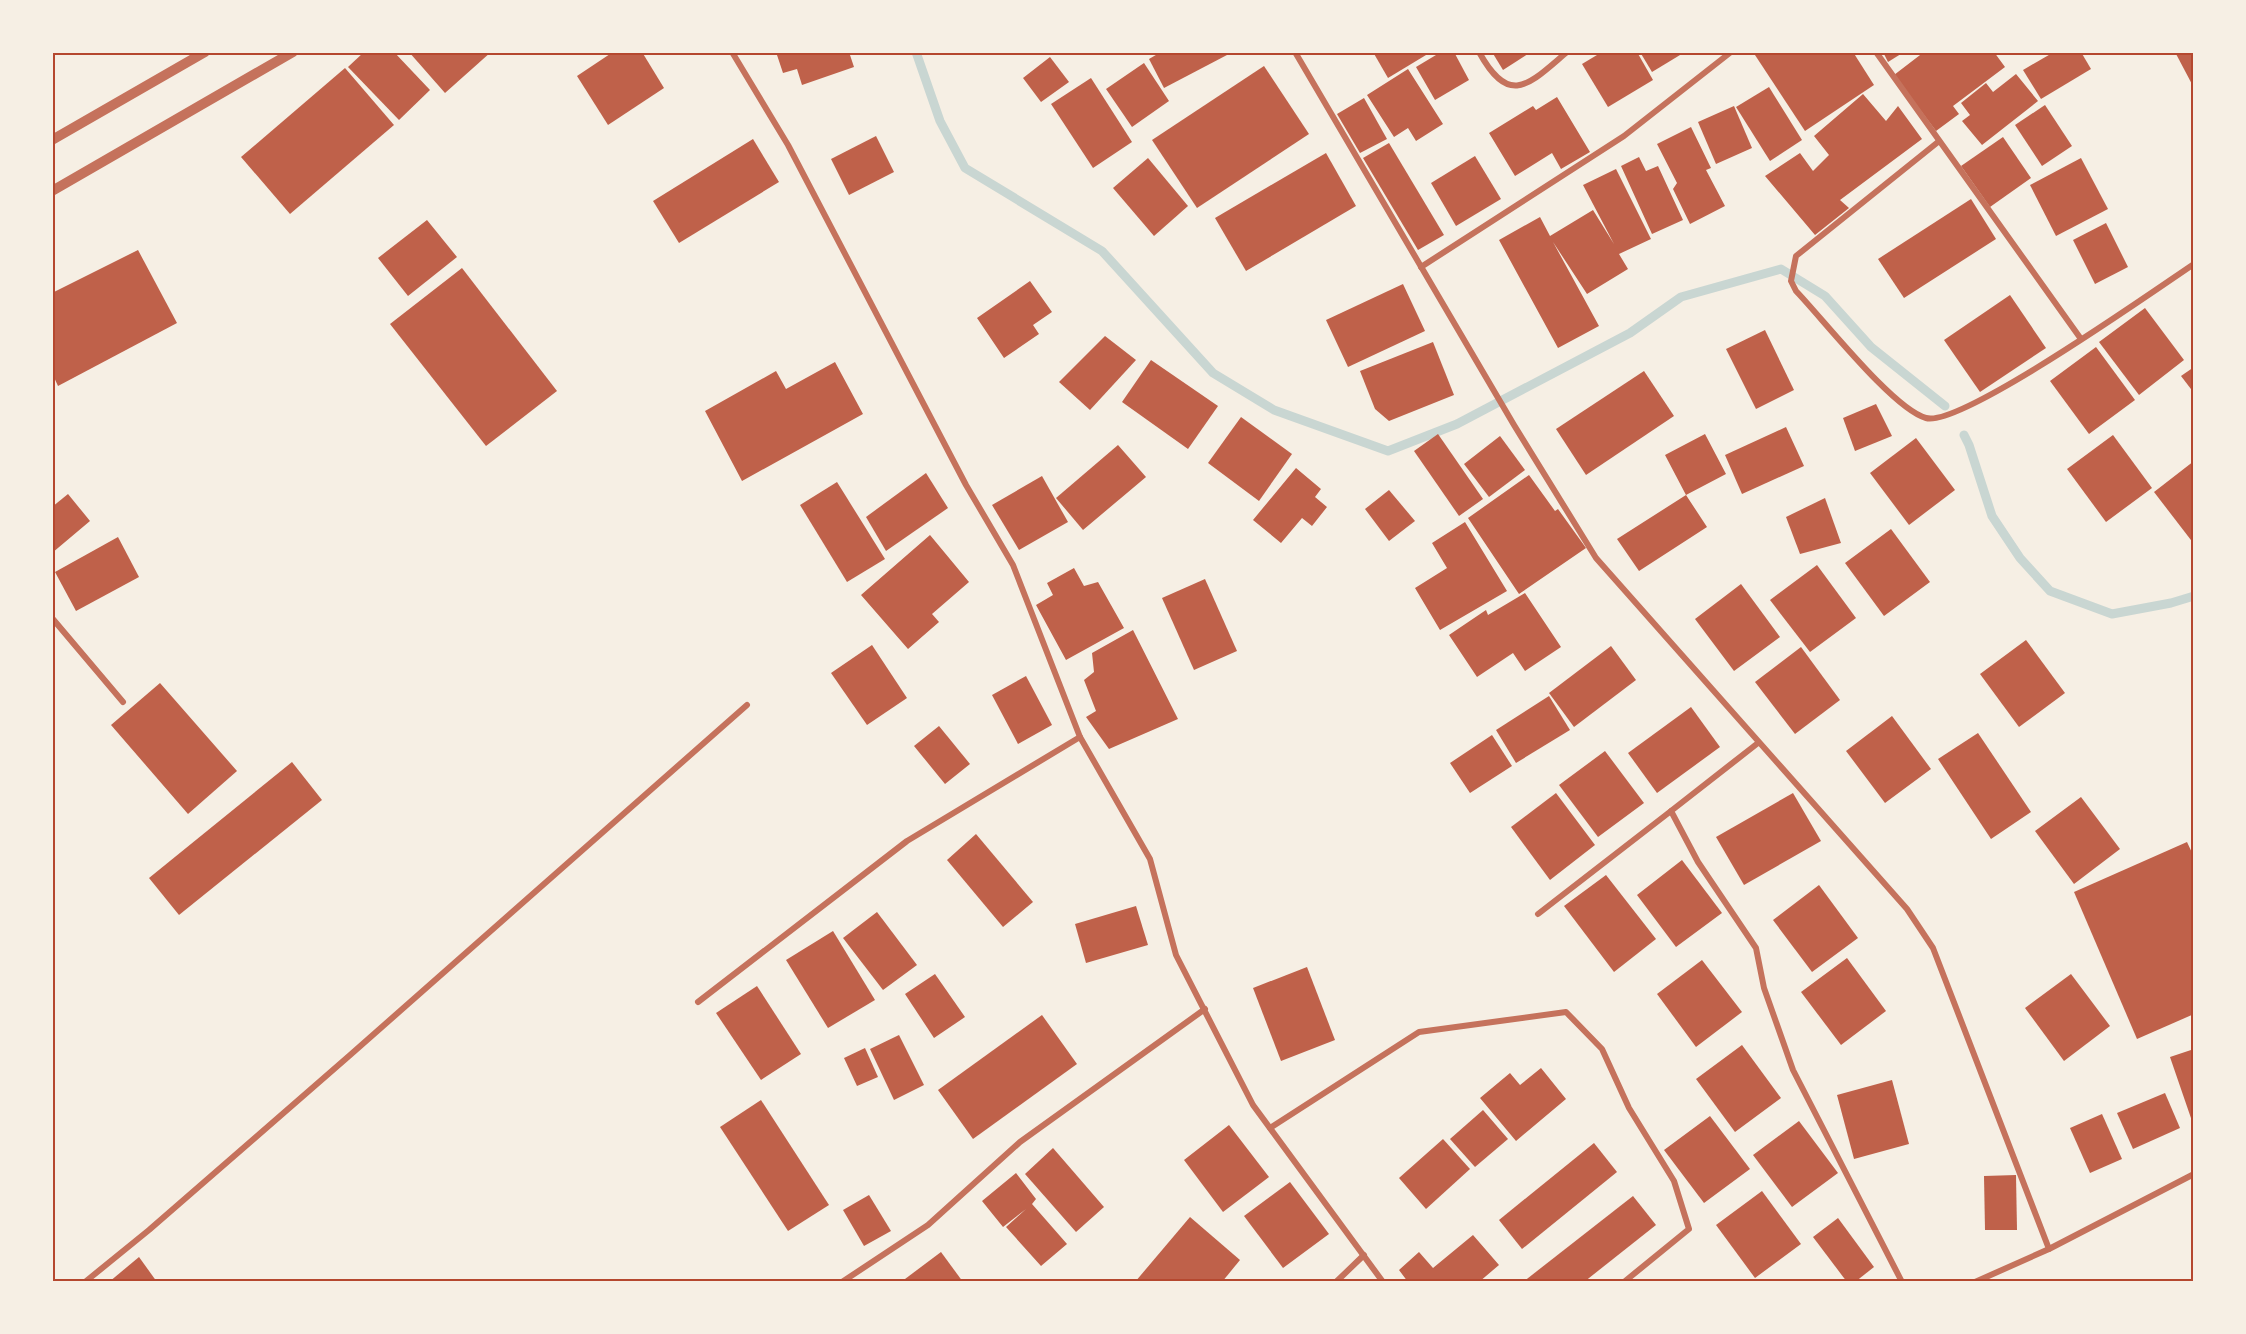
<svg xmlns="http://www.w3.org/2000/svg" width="2246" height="1334" font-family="'Nunito Sans',sans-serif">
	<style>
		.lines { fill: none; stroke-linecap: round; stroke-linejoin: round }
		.stream { stroke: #c9d6d2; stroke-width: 9 }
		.building { fill: #bf614a }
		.minor { stroke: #c5725c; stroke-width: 6 }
		.tertiary { stroke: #c5725c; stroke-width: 10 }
		.neatline { fill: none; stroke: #b5482f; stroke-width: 2 }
	</style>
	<rect width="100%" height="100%" fill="#f6efe4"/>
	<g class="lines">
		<g class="stream">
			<polyline points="916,52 940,121 965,168 1102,251 1213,373 1274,410 1388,451 1457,424 1630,333 1681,297 1781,269 1825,296 1871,347 1945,406"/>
			<polyline points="1964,435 1969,445 1992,516 2020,558 2050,591 2112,614 2171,603 2194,596"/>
		</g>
	</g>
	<g class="building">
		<polygon points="364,52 394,52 430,90 399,120 348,67"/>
		<polygon points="409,52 491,52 445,93"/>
		<polygon points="613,52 642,52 664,88 608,125 577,76"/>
		<polygon points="776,52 849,52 854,67 802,85 797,69 783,73"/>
		<polygon points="1161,52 1226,52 1227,55 1164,88 1149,59"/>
		<polygon points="1373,52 1431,52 1388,78"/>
		<polygon points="1441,52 1454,52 1469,80 1435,100 1416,67"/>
		<polygon points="1492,52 1531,52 1503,70"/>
		<polygon points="1602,52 1637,52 1653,80 1608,107 1582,64"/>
		<polygon points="1640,52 1685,52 1652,72"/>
		<polygon points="1753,52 1853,52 1874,85 1805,131"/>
		<polygon points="1883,52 1904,52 1888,62"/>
		<polygon points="1924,52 1994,52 2005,67 1953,106 1959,114 1936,131 1894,75"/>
		<polygon points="2054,52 2081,52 2091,69 2041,99 2023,70"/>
		<polygon points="2175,52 2194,52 2194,88"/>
		<polygon points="1050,57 1069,82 1041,102 1023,78"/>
		<polygon points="1144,63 1169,101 1132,127 1106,89"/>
		<polygon points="1264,66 1309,134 1197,208 1152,140"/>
		<polygon points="345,68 394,125 290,214 241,157"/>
		<polygon points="1408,69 1443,124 1416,141 1408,128 1394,137 1367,95"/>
		<polygon points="2016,74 2038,101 1982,145 1962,121 1970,115 1961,103 1986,83 1993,92"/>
		<polygon points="1091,78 1132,142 1093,168 1051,104"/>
		<polygon points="1769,87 1802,140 1770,161 1736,107"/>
		<polygon points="1863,94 1886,121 1898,106 1922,139 1840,200 1849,208 1815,235 1765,176 1800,153 1813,171 1829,155 1814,136"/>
		<polygon points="1557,97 1590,152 1561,169 1552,153 1515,176 1489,133 1533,106 1536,110"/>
		<polygon points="1364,98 1387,139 1360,153 1337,114"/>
		<polygon points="2045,105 2072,146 2042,166 2015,125"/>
		<polygon points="1734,106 1752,148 1716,164 1698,122"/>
		<polygon points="1691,127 1711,168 1706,170 1725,206 1690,224 1673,189 1677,183 1657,144"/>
		<polygon points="876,136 894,172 849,195 831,159"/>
		<polygon points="2003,137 2031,178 1990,207 1961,166"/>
		<polygon points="753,139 779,182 679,243 653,201"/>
		<polygon points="1389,143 1444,235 1418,250 1363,158"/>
		<polygon points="1326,153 1356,206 1246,271 1215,218"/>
		<polygon points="1475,156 1501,199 1456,226 1431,183"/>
		<polygon points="1639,157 1646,171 1658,166 1683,220 1652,234 1621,166"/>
		<polygon points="1148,158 1188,206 1154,236 1113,188"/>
		<polygon points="2081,158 2108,209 2056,236 2030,185"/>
		<polygon points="1616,169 1651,239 1619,254 1628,269 1587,294 1553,242 1599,326 1558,348 1499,240 1540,217 1550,236 1593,210 1614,244 1583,185"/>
		<polygon points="1971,199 1996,239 1904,298 1878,259"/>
		<polygon points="427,220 457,257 408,296 378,258"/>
		<polygon points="2106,223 2128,267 2095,284 2073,240"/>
		<polygon points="138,250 177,323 58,386 52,373 52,293"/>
		<polygon points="462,268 557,391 486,446 390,324"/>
		<polygon points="1030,281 1052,312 1033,325 1039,334 1004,358 977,318"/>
		<polygon points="1403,284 1425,331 1348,367 1326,320"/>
		<polygon points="2010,295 2046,348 1980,392 1944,340"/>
		<polygon points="2145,308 2184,360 2139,395 2099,342"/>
		<polygon points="1765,330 1794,390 1756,409 1726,349"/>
		<polygon points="1105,336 1136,360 1090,410 1059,382"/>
		<polygon points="1433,342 1454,395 1389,421 1375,409 1360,371"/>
		<polygon points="2096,347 2135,400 2089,434 2050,381"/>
		<polygon points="1151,360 1218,406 1188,449 1122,402"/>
		<polygon points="835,362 863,414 742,481 705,411 776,371 786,389"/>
		<polygon points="2194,367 2194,393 2181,376"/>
		<polygon points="1644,371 1674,416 1586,475 1556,429"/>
		<polygon points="1876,404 1892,436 1855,451 1843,418"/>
		<polygon points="1241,417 1292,454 1259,501 1208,463"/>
		<polygon points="1786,427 1804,466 1742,494 1725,455"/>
		<polygon points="1438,434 1483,499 1459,516 1414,451"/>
		<polygon points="1705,434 1726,474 1686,495 1707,527 1639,571 1617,539 1686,495 1665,455"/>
		<polygon points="2113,435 2152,488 2106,522 2067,469"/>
		<polygon points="1500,436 1525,470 1489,497 1464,464"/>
		<polygon points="1916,438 1955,490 1909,525 1870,473"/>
		<polygon points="1118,445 1146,477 1083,530 1056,498"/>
		<polygon points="2194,461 2194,544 2154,492"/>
		<polygon points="1296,468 1321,489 1315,497 1327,507 1312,526 1302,518 1281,543 1253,520"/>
		<polygon points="926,473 948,508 886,551 866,517"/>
		<polygon points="1529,475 1555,511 1558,509 1586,548 1519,594 1468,518"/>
		<polygon points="1042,476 1068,522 1019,550 992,505"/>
		<polygon points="837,482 885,559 847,582 800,505"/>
		<polygon points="1389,490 1415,521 1389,541 1365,509"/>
		<polygon points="68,494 90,521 52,553 52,507"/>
		<polygon points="1825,498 1841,543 1800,554 1786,517"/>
		<polygon points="1465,522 1507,591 1440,630 1415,588 1447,568 1432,543"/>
		<polygon points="1891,529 1930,582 1884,616 1845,563"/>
		<polygon points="930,535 969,582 932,614 939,622 908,649 861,595"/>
		<polygon points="118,537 139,577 76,611 55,572"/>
		<polygon points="1817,565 1856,618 1810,652 1770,600"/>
		<polygon points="1074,568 1084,586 1098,582 1124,628 1066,660 1036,605 1053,595 1047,583"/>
		<polygon points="1205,579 1237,651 1194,670 1162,598"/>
		<polygon points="1741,584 1780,637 1734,671 1695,619"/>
		<polygon points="1525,593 1561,647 1525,671 1513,653 1477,677 1449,635 1486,610 1488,615"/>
		<polygon points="1133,630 1178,719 1109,749 1086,717 1096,711 1084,680 1094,672 1092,653"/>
		<polygon points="2026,640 2065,693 2019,727 1980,674"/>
		<polygon points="872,645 907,698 867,725 831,673"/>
		<polygon points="1611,646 1636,680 1574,727 1549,693"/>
		<polygon points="1801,647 1840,700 1795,734 1755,682"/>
		<polygon points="1026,676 1052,725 1018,744 992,695"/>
		<polygon points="160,683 237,771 188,814 111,725"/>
		<polygon points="1549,696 1570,730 1516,763 1496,730"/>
		<polygon points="1691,707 1720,747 1657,793 1628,753"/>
		<polygon points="1892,716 1931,769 1885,803 1846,751"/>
		<polygon points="939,726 970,764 945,784 914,746"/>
		<polygon points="1978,733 2031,812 1991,839 1938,759"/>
		<polygon points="1492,735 1512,766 1470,793 1450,763"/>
		<polygon points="1605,751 1644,803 1598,837 1559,785"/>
		<polygon points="292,762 322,800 179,915 149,878"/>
		<polygon points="1556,793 1595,845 1550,880 1511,827"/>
		<polygon points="1793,793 1821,841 1744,885 1716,837"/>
		<polygon points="2081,797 2120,849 2074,884 2035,831"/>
		<polygon points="976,834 1033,902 1003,927 947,860"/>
		<polygon points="2187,842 2194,857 2194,1014 2137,1039 2074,892"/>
		<polygon points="1682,860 1722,913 1676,947 1637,895"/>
		<polygon points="1606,875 1656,939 1614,972 1564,906"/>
		<polygon points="1819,885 1858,938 1812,972 1773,920"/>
		<polygon points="1136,906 1148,945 1086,963 1075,924"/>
		<polygon points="877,912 917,965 883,990 843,938"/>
		<polygon points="833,931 875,1000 828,1028 786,960"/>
		<polygon points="1847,958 1886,1011 1841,1045 1801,992"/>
		<polygon points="1702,960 1742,1012 1696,1047 1657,994"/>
		<polygon points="1307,967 1335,1040 1281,1061 1253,988"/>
		<polygon points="935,974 965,1017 934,1038 905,994"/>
		<polygon points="2071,974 2110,1026 2064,1061 2025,1008"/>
		<polygon points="757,986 801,1054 761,1080 716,1013"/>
		<polygon points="1042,1015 1077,1064 973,1139 938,1090"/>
		<polygon points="899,1035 924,1085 894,1100 870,1049"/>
		<polygon points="1742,1045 1781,1098 1735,1132 1696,1079"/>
		<polygon points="865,1048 878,1077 857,1086 844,1058"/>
		<polygon points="2194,1049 2194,1124 2193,1124 2170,1057"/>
		<polygon points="1541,1068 1566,1099 1516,1141 1480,1098 1510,1073 1520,1085"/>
		<polygon points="1892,1080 1909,1144 1854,1159 1837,1095"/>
		<polygon points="2165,1093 2180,1128 2133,1149 2117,1113"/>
		<polygon points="761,1100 829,1205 788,1231 720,1127"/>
		<polygon points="1483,1110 1508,1139 1475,1167 1450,1139"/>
		<polygon points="2102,1114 2122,1159 2090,1173 2070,1128"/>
		<polygon points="1710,1116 1750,1169 1704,1203 1664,1150"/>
		<polygon points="1799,1121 1838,1173 1792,1207 1753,1155"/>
		<polygon points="1229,1125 1269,1177 1223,1212 1184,1160"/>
		<polygon points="1443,1139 1470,1169 1426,1209 1399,1178"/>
		<polygon points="1594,1143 1617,1172 1522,1249 1499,1220"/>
		<polygon points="1053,1148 1104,1207 1076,1232 1025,1174"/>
		<polygon points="1016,1173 1036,1199 1032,1204 1067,1244 1041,1266 1006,1227 1026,1209 1003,1227 982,1201"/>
		<polygon points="2016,1175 2017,1230 1985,1230 1984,1176"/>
		<polygon points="1290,1182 1329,1234 1283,1268 1244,1216"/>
		<polygon points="1762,1191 1801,1244 1755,1278 1716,1225"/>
		<polygon points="869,1195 891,1231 864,1246 843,1210"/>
		<polygon points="1633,1196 1656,1225 1584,1282 1523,1282"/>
		<polygon points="1190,1217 1240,1260 1222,1282 1135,1282"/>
		<polygon points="1838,1218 1874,1267 1855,1282 1847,1282 1813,1237"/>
		<polygon points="1473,1235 1499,1265 1479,1282 1408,1282 1399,1270 1419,1252 1433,1268"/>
		<polygon points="941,1252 963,1282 901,1282"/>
		<polygon points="139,1257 157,1282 109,1282"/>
	</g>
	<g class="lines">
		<g class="minor">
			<polyline points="732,52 788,145 966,485 1013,565 1080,737 1150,859 1176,955 1253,1105 1383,1282"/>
			<polyline points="1295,52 1514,425 1596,558 1907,909 1933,948 2049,1249"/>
			<path d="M1479,52C1510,108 1529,84 1567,52"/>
			<polyline points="1876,52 2081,339"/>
			<path d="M1938,142L1796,256L1791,281L1796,291C1823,319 1893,409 1926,418C1960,428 2155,290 2194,264"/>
			<polyline points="1421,267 1624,136 1731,52"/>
			<polyline points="52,618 123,702"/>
			<polyline points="1758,743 1671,811 1698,862 1756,948 1764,988 1793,1070 1902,1282"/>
			<polyline points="1538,914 1671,811"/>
			<polyline points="698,1002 907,841 1080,737"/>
			<polyline points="1270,1128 1419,1032 1566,1012 1602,1049 1629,1108 1674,1181 1689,1229 1624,1282"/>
			<polyline points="85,1282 149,1230 349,1056 747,705"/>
			<polyline points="842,1282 928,1225 1020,1142 1205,1009"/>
			<polyline points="1336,1282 1364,1255"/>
			<polyline points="1975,1282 2049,1249 2194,1174"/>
		</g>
		<g class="tertiary">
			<polyline points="52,140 205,52"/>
			<polyline points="52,191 293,52"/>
		</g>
	</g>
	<rect width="2246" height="1334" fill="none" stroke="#f6efe4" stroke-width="108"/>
	<rect x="54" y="54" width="2138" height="1226" class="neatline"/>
</svg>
